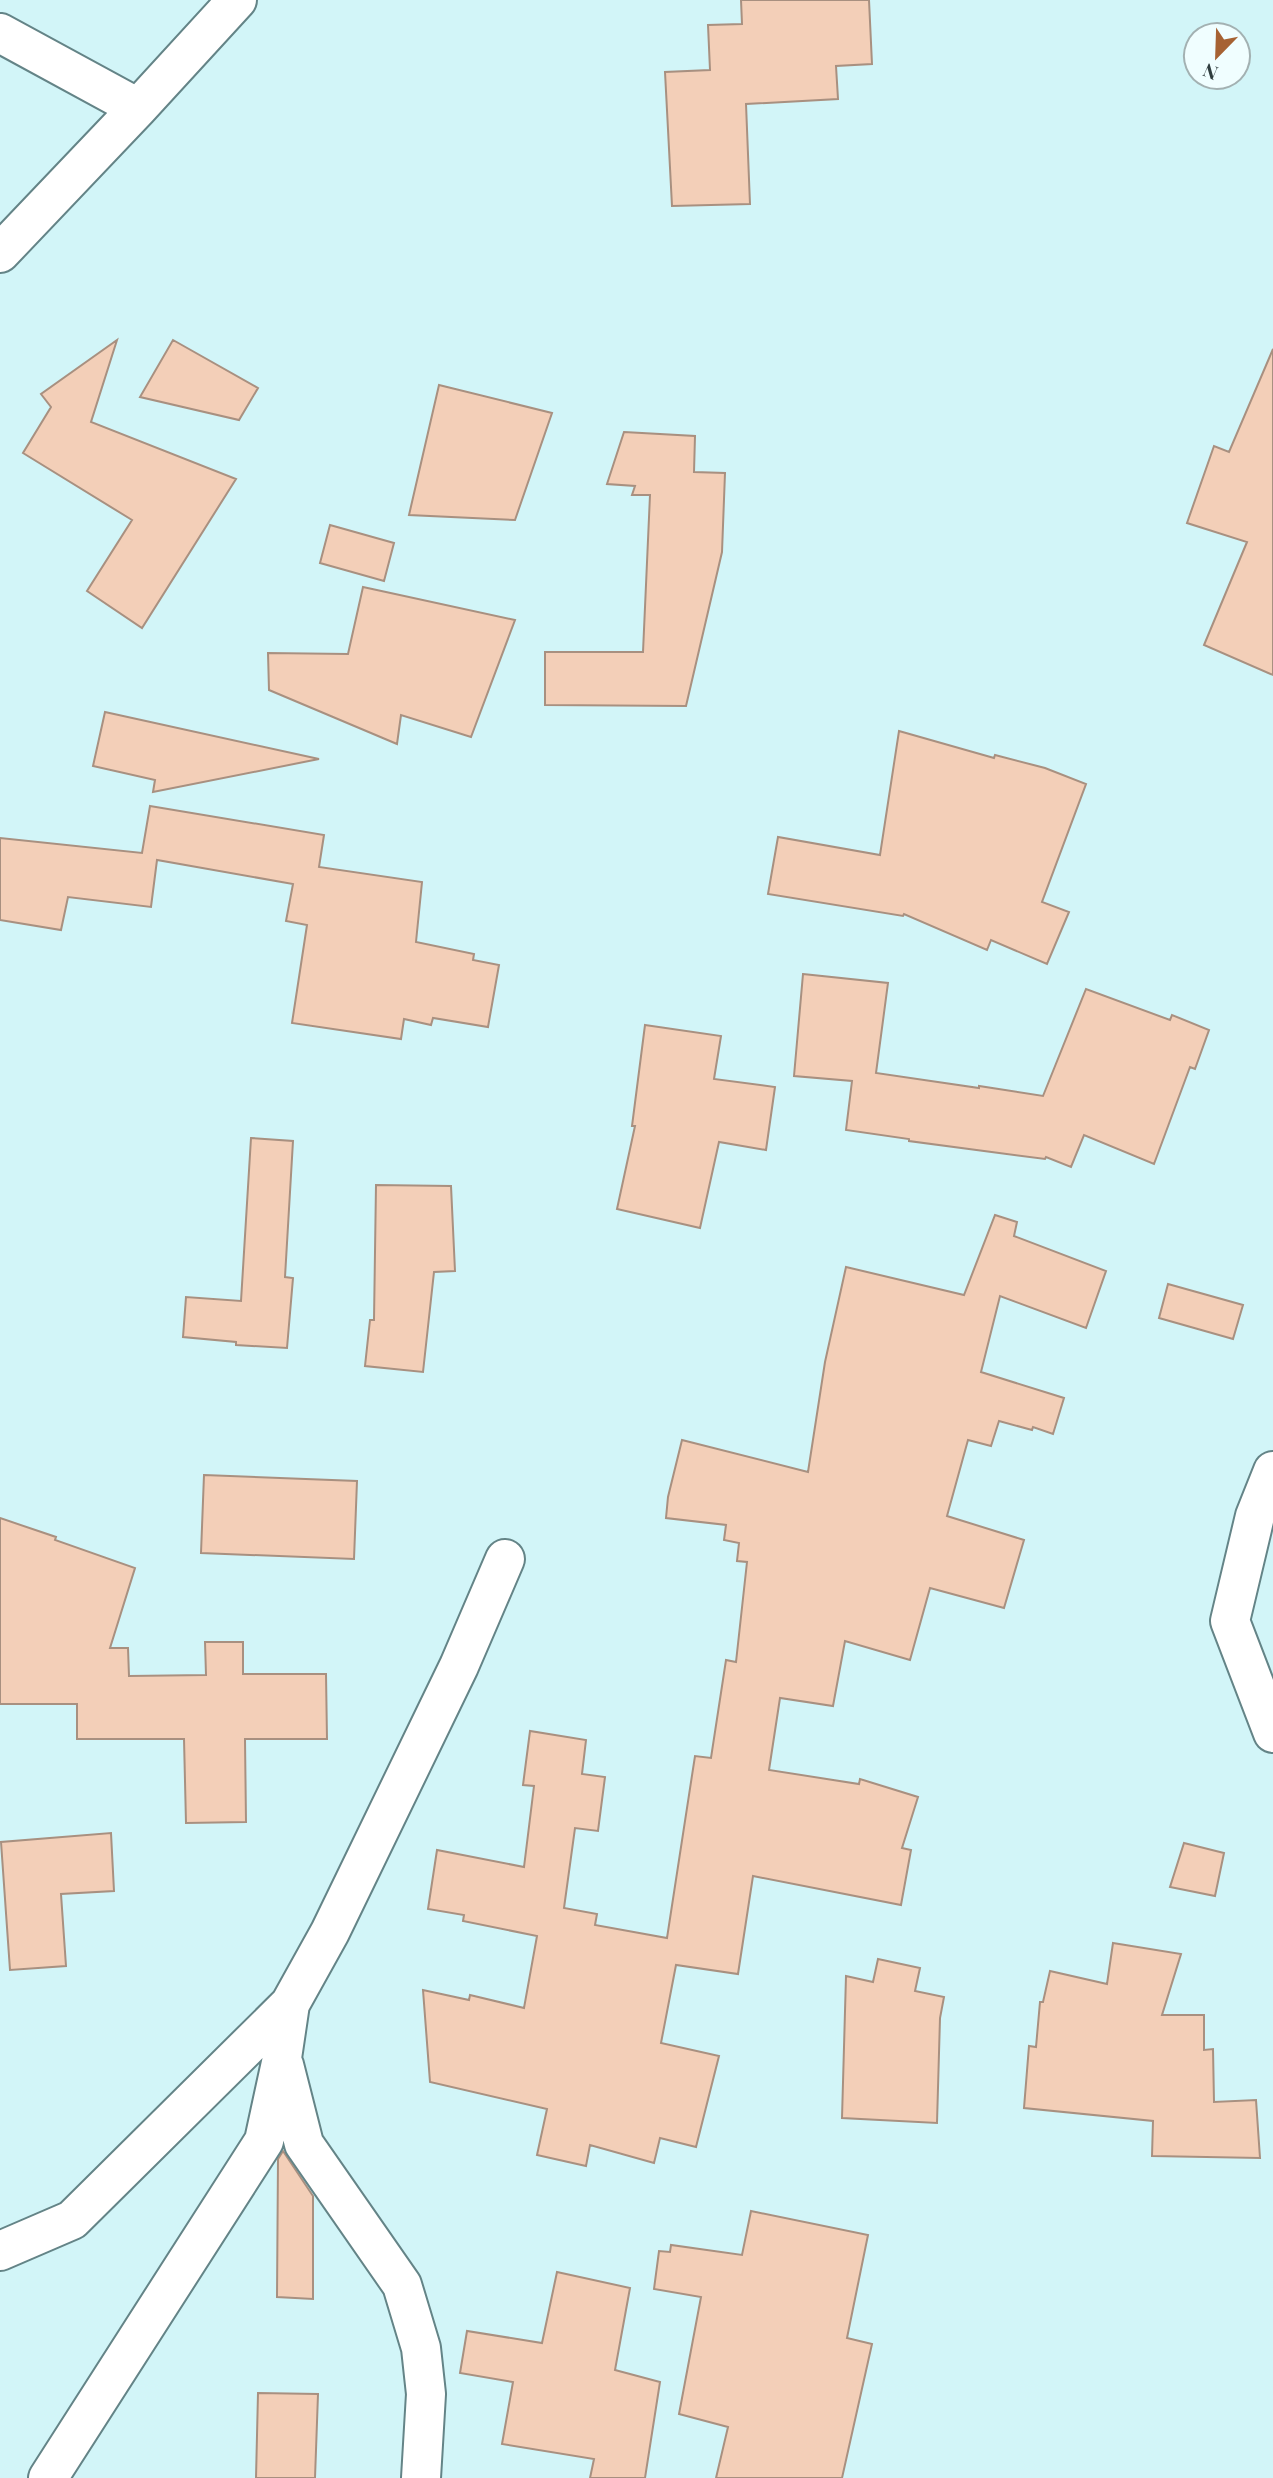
<svg xmlns="http://www.w3.org/2000/svg" width="1273" height="2478" font-family="'Playfair Display',serif">
<style>
.building{fill:#f3cfb8;stroke:#a89080;stroke-width:2}
.lines{fill:none;stroke-linecap:round;stroke-linejoin:round}
.minor-casing{stroke:#648487;stroke-width:42}
.minor{stroke:#fff;stroke-width:38}
</style>
<rect width="100%" height="100%" fill="#d2f5f8"/>
<path class="building" d="M 741,0 L 869,0 L 872,64 L 836,66 L 838,99 L 746,104 L 750,204 L 672,206 L 665,72 L 710,70 L 708,25 L 742,24 Z
M 117,340 L 91,422 L 236,479 L 142,628 L 87,591 L 132,520 L 23,453 L 51,407 L 41,394 Z
M 173,340 L 258,388 L 239,420 L 140,397 Z
M 1273,349 L 1273,675 L 1204,645 L 1247,542 L 1187,523 L 1214,446 L 1229,452 Z
M 439,385 L 552,413 L 515,520 L 409,515 Z
M 624,432 L 695,436 L 694,472 L 725,473 L 722,552 L 686,706 L 545,705 L 545,652 L 643,652 L 650,495 L 632,495 L 635,486 L 607,484 Z
M 330,525 L 394,543 L 384,581 L 320,563 Z
M 363,587 L 515,620 L 471,737 L 401,715 L 397,744 L 269,690 L 268,653 L 348,654 Z
M 105,712 L 319,759 L 153,792 L 155,780 L 93,766 Z
M 899,731 L 994,758 L 995,755 L 1045,768 L 1086,784 L 1042,902 L 1069,912 L 1047,964 L 991,940 L 987,950 L 904,914 L 903,916 L 768,894 L 778,837 L 880,855 Z
M 150,806 L 324,835 L 319,867 L 422,882 L 416,942 L 474,954 L 473,960 L 499,965 L 488,1027 L 433,1018 L 431,1025 L 404,1019 L 401,1039 L 292,1023 L 307,925 L 286,921 L 293,884 L 157,860 L 151,907 L 68,897 L 61,930 L 0,920 L 0,838 L 142,853 Z
M 803,974 L 888,983 L 876,1073 L 979,1088 L 979,1086 L 1043,1096 L 1086,989 L 1170,1020 L 1172,1015 L 1209,1030 L 1195,1069 L 1190,1067 L 1154,1164 L 1084,1135 L 1071,1167 L 1046,1157 L 1045,1159 L 909,1141 L 909,1139 L 846,1130 L 852,1081 L 794,1076 Z
M 645,1025 L 721,1036 L 714,1079 L 775,1087 L 766,1150 L 719,1142 L 700,1228 L 617,1209 L 635,1126 L 632,1126 Z
M 251,1138 L 293,1141 L 285,1277 L 293,1278 L 287,1348 L 236,1345 L 236,1342 L 183,1337 L 186,1297 L 241,1301 Z
M 376,1185 L 451,1186 L 455,1271 L 434,1272 L 423,1372 L 365,1366 L 370,1320 L 374,1320 Z
M 995,1215 L 1017,1222 L 1014,1236 L 1106,1271 L 1086,1328 L 1000,1296 L 981,1372 L 1064,1398 L 1053,1434 L 1033,1427 L 1032,1430 L 999,1421 L 991,1446 L 968,1440 L 947,1516 L 1024,1540 L 1004,1608 L 930,1588 L 910,1660 L 845,1641 L 833,1706 L 780,1698 L 769,1770 L 859,1784 L 860,1779 L 918,1797 L 902,1848 L 911,1850 L 901,1905 L 753,1876 L 738,1974 L 676,1965 L 661,2043 L 719,2056 L 696,2147 L 660,2138 L 654,2163 L 590,2145 L 586,2166 L 537,2155 L 547,2109 L 430,2082 L 423,1990 L 469,2000 L 470,1995 L 524,2008 L 537,1936 L 463,1921 L 464,1915 L 428,1909 L 437,1850 L 524,1867 L 534,1786 L 523,1785 L 530,1731 L 586,1740 L 582,1774 L 605,1777 L 598,1831 L 575,1828 L 564,1908 L 597,1914 L 595,1925 L 667,1938 L 695,1756 L 711,1758 L 726,1660 L 736,1662 L 747,1562 L 737,1561 L 739,1543 L 724,1540 L 726,1525 L 666,1518 L 668,1497 L 682,1440 L 808,1472 L 825,1362 L 846,1267 L 964,1295 Z
M 1168,1284 L 1243,1305 L 1233,1339 L 1159,1318 Z
M 204,1475 L 357,1481 L 354,1559 L 201,1553 Z
M 0,1518 L 56,1537 L 55,1540 L 135,1568 L 110,1648 L 128,1648 L 129,1676 L 206,1675 L 205,1642 L 243,1642 L 243,1674 L 326,1674 L 327,1739 L 245,1739 L 246,1822 L 186,1823 L 184,1739 L 77,1739 L 77,1704 L 0,1704 Z
M 111,1833 L 114,1891 L 61,1894 L 66,1966 L 10,1970 L 1,1842 Z
M 1184,1843 L 1224,1853 L 1215,1896 L 1170,1887 Z
M 1113,1943 L 1181,1954 L 1162,2015 L 1204,2015 L 1204,2050 L 1213,2049 L 1214,2102 L 1256,2100 L 1260,2158 L 1152,2156 L 1153,2121 L 1024,2108 L 1029,2046 L 1036,2047 L 1040,2002 L 1043,2002 L 1050,1971 L 1107,1984 Z
M 878,1959 L 920,1968 L 915,1991 L 944,1997 L 940,2018 L 937,2123 L 842,2118 L 846,1976 L 873,1982 Z
M 283,2151 L 313,2196 L 313,2299 L 277,2297 L 278,2159 Z
M 751,2211 L 868,2235 L 847,2338 L 872,2344 L 842,2478 L 716,2478 L 728,2427 L 679,2414 L 701,2297 L 654,2289 L 659,2251 L 670,2252 L 671,2245 L 742,2255 Z
M 557,2272 L 630,2288 L 615,2370 L 660,2382 L 645,2478 L 590,2478 L 594,2459 L 502,2444 L 513,2382 L 460,2373 L 467,2331 L 542,2343 Z
M 258,2393 L 318,2394 L 315,2478 L 256,2478 Z"/>
<g class="lines">
<g class="minor-casing">
<path id="minor" d="M 0,33 L 138,108
M 0,253 L 138,108 L 237,0
M 1273,1471 L 1255,1516 L 1230,1621 L 1273,1733
M 284,2065 L 304,2144 L 402,2285 L 421,2348 L 426,2394 L 421,2478
M 0,2251 L 72,2220 L 290,2004 L 330,1932 L 459,1666 L 505,1559
M 48,2478 L 264,2141 L 282,2058 L 290,2004"/>
</g>
<use href="#minor" class="minor"/>
</g>
<g transform="translate(1217 56) rotate(203)"><circle r="33" fill="#f0feff" stroke="#a3b1b2" stroke-width="2"/>
<path d="M0-5L12 26L0 18L-12 26Z" fill="#a66233"/>
<text y="-10" font-size="19" font-weight="bold" text-anchor="middle" fill="#2f3d3e">N</text>
</g>
</svg>
